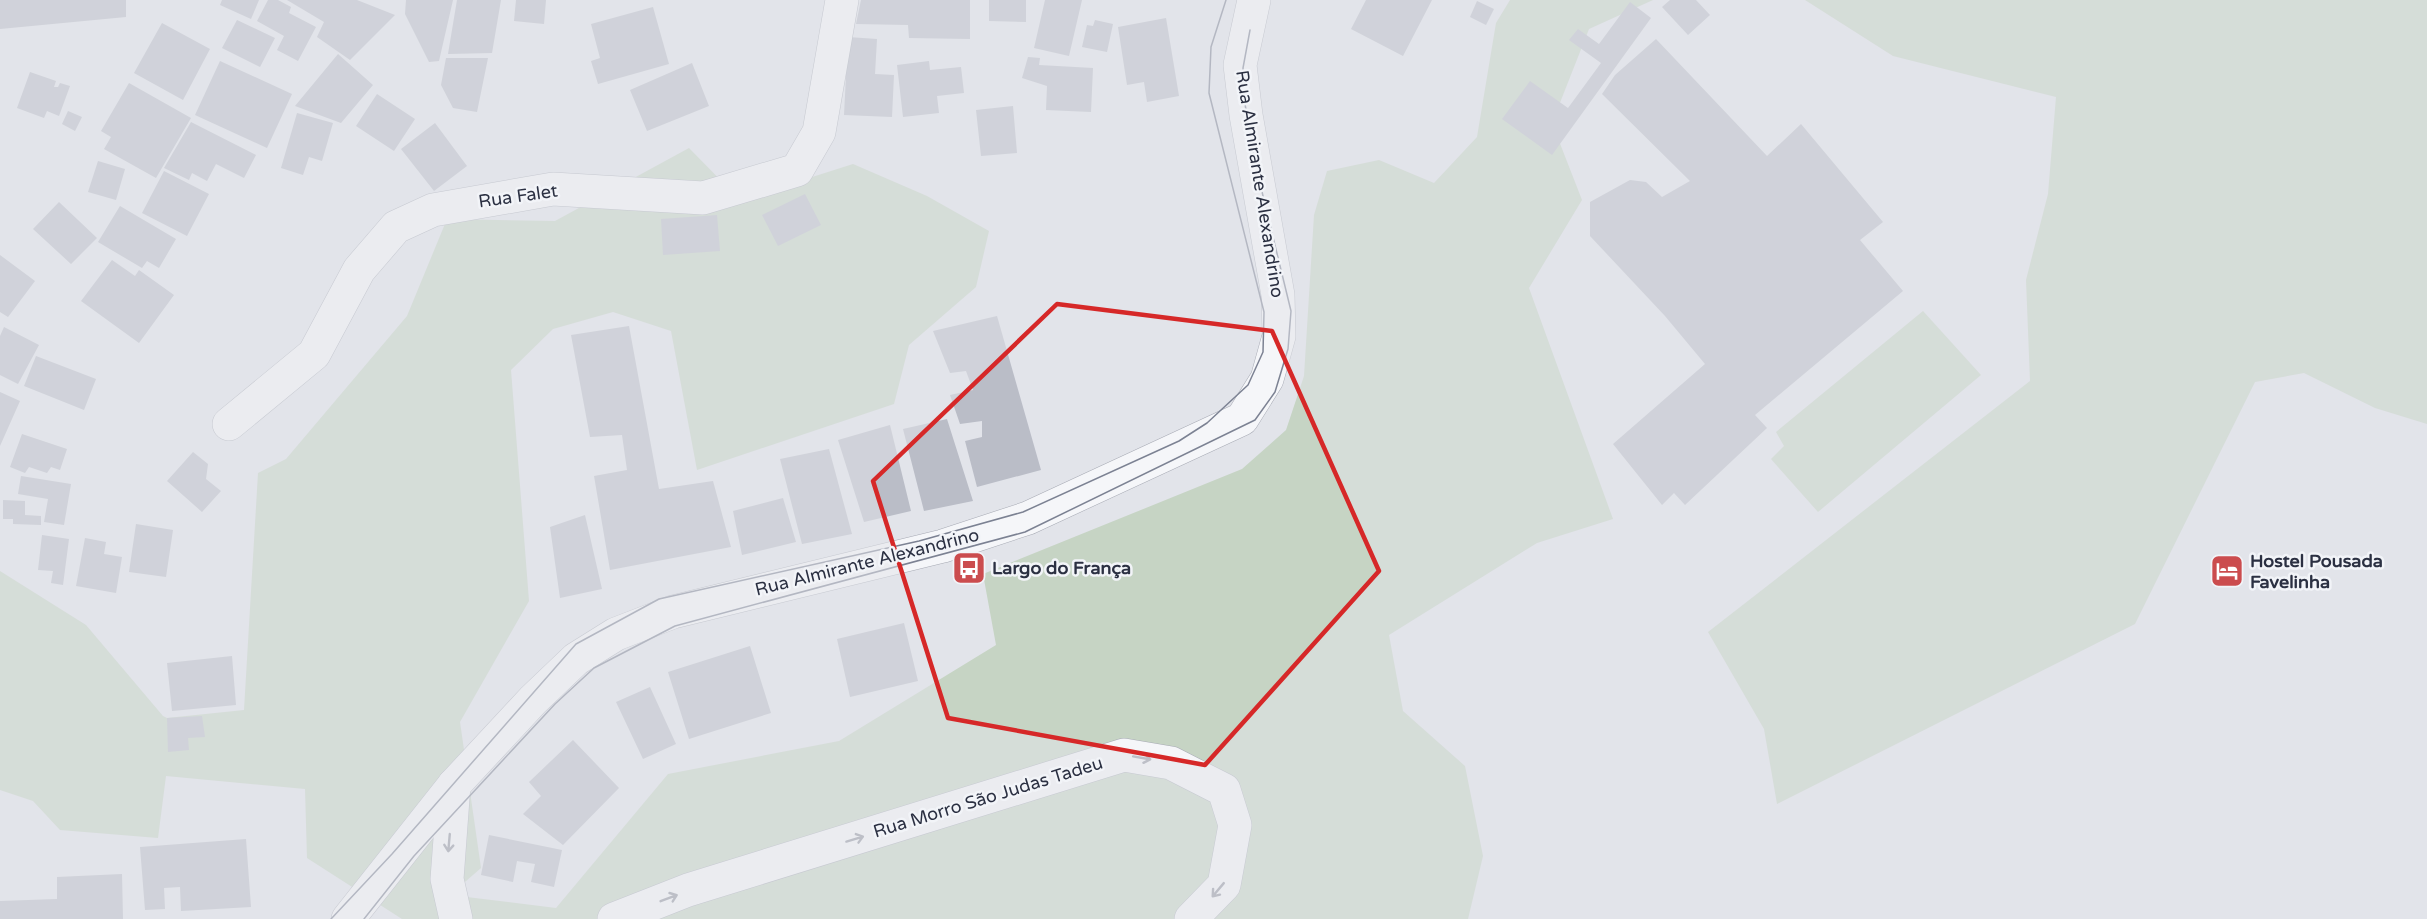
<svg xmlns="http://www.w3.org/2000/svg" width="2427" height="919" font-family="'Varela Round',sans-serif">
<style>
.green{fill:#c6d4c4}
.building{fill:#babdc7}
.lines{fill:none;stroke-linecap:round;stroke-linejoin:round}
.minor-casing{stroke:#a7aab4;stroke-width:34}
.tertiary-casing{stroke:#a7aab4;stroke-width:34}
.minor{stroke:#f5f6f9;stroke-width:33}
.tertiary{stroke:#f5f6f9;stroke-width:33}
.tram{stroke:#7c8293;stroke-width:1.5}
.oneway{stroke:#90939e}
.marked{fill:none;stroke:#d62828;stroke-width:4.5;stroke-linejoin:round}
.labels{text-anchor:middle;stroke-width:5;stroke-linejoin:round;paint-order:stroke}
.street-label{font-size:18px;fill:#2b3042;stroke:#f2f4f8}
.poi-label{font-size:18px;font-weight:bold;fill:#2b3042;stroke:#f2f4f8;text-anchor:start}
</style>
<rect width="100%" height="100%" fill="#e2e4ea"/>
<path class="green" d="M 1510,0 L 1653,0 L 1589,29 L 1552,123 L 1582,200 L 1529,288 L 1613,519 L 1537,543 L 1389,635 L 1403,711 L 1465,766 L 1483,856 L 1468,919 L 402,919 L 307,858 L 305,789 L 166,776 L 158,838 L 60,830 L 33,801 L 0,790 L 0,571 L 86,625 L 163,716 L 167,718 L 244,710 L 258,473 L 286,459 L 407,316 L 447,219 L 555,221 L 689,148 L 740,200 L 853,164 L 927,196 L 989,231 L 976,287 L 909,345 L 894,404 L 697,470 L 671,331 L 613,312 L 553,329 L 511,370 L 529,601 L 460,722 L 481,868 L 450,895 L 556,908 L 668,774 L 839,741 L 996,645 L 983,574 L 1242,469 L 1286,430 L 1304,376 L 1314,215 L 1327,171 L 1379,160 L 1434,183 L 1477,137 L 1496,23 Z
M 1805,0 L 2427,0 L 2427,424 L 2375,408 L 2304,373 L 2255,382 L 2135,624 L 1777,804 L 1764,729 L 1708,632 L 2030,381 L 2026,280 L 2048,194 L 2056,97 L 1893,56 Z
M 1923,311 L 1981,375 L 1818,512 L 1771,459 L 1784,446 L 1776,432 Z"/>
<path class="building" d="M 0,0 L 126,0 L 126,17 L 0,29 Z
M 222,0 L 259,0 L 251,19 L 220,5 Z
M 268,0 L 278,0 L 291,7 L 289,13 L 316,27 L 298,61 L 277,50 L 284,36 L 257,21 Z
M 287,0 L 357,0 L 395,15 L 350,60 L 317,37 L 324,22 Z
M 406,0 L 453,0 L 439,61 L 429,62 L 405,14 Z
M 457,0 L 501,0 L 492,53 L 448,54 Z
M 516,0 L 546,0 L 544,24 L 514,21 Z
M 861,0 L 970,0 L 970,39 L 909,38 L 908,25 L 856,24 Z
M 989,0 L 1026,0 L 1026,22 L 989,21 Z
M 1045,0 L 1082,0 L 1069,56 L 1034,48 Z
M 1366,0 L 1432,0 L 1403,56 L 1351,29 Z
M 1670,0 L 1696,0 L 1710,15 L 1688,35 L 1662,7 Z
M 1477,1 L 1494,9 L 1486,25 L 1470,17 Z
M 1630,2 L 1651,18 L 1552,155 L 1502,119 L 1530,81 L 1568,108 L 1601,63 L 1569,40 L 1578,29 L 1599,44 Z
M 653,7 L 669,64 L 598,84 L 591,61 L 600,58 L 591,24 Z
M 1166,18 L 1179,96 L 1147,102 L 1144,82 L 1127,85 L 1118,27 Z
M 237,20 L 275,38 L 260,67 L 222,48 Z
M 1095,20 L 1113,24 L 1107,52 L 1082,47 L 1087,25 L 1093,26 Z
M 162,23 L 210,49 L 183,100 L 134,73 Z
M 848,37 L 877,39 L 875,74 L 894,75 L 892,117 L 844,115 Z
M 1656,39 L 1767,156 L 1801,124 L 1883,222 L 1860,240 L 1903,291 L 1755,415 L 1767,428 L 1685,505 L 1674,493 L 1662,505 L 1613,444 L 1705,364 L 1665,316 L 1590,236 L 1590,202 L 1630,180 L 1646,182 L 1662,197 L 1690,181 L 1602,94 L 1615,75 Z
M 338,54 L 373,85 L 341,123 L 295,106 Z
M 1028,57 L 1040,58 L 1039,65 L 1093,68 L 1091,112 L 1046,110 L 1047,86 L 1022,78 Z
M 446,58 L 488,58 L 477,112 L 453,108 L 441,85 Z
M 220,61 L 292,94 L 267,148 L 195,115 Z
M 929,61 L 930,70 L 961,67 L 964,93 L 937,96 L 939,113 L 903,117 L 897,65 Z
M 692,63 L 709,106 L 647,131 L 630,90 Z
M 30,72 L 56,81 L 54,87 L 58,87 L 60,83 L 70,86 L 59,116 L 47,111 L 44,118 L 17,108 Z
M 129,83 L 191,118 L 156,178 L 104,149 L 111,137 L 101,131 Z
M 377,94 L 415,119 L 394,151 L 356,126 Z
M 1013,106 L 1017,153 L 981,156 L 976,110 Z
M 68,111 L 82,117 L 75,131 L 62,124 Z
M 297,113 L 333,123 L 322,161 L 309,157 L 303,175 L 281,168 Z
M 191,122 L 256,155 L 244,178 L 216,164 L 207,181 L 192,173 L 189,180 L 164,168 Z
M 435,123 L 467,166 L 434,191 L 401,149 Z
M 98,161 L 125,169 L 116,200 L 88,192 Z
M 164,171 L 209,194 L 187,236 L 142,213 Z
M 805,194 L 821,225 L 778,246 L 762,215 Z
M 59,202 L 97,238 L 71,264 L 33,229 Z
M 120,206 L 176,239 L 159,268 L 147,261 L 142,268 L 98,242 Z
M 717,215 L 720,251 L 663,255 L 661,219 Z
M 0,255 L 35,281 L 8,317 L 0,312 Z
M 112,260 L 135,276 L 139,270 L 174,295 L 139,343 L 81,301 Z
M 997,316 L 1041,470 L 977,487 L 965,441 L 982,437 L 982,421 L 960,424 L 950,395 L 973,390 L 966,371 L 950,373 L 933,331 Z
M 629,326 L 659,489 L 713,481 L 731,547 L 610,570 L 594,476 L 627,470 L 622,435 L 590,437 L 571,335 Z
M 4,327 L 39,345 L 18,384 L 0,375 L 0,336 Z
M 36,356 L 96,379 L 84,410 L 24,386 Z
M 0,392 L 20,401 L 0,446 Z
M 947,419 L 973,501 L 924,511 L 903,429 Z
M 890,425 L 911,511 L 864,522 L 838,440 Z
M 22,434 L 67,449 L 60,470 L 51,467 L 47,473 L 29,467 L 25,473 L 10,467 Z
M 829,449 L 852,534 L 802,544 L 780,459 Z
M 193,452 L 208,464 L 206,479 L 221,491 L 202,512 L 167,481 Z
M 21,476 L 71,484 L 64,525 L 44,522 L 48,499 L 18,494 Z
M 783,498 L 796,542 L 742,555 L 733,511 Z
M 3,500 L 25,501 L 25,515 L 41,516 L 41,525 L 13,524 L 13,519 L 3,519 Z
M 585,515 L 602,589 L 560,598 L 550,527 Z
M 136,524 L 173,530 L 166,577 L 129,572 Z
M 42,535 L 69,539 L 63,585 L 51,583 L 53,571 L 38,570 Z
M 85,538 L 106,542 L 104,554 L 122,557 L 116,593 L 76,586 Z
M 904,623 L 918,681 L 850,697 L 837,639 Z
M 750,646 L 771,713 L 689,739 L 668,672 Z
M 232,656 L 236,705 L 172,711 L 167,663 Z
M 650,687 L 676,744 L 643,759 L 616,702 Z
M 202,716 L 205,737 L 188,738 L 189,750 L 168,752 L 167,718 Z
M 573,740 L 619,788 L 563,845 L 523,814 L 541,796 L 529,782 Z
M 489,835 L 562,850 L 554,887 L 531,882 L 535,864 L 517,861 L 513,882 L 481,875 Z
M 246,839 L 251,907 L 181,911 L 180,887 L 164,888 L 165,909 L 145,910 L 140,847 Z
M 122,874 L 123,919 L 0,919 L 0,901 L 57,899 L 57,877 Z"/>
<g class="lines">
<g class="minor-casing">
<path id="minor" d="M 229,424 L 314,354 L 359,270 L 396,227 L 433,210 L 553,189 L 703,198 L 797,170 L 819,132 L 842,0
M 454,785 L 447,879 L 456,919
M 614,919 L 688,890 L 1124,755 L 1171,763 L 1224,790 L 1235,825 L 1224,885 L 1191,919"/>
</g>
<g class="tertiary-casing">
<path id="tertiary" d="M 348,919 L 454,785 L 533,700 L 576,659 L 616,634 L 673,612 L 943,546 L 1028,518 L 1242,419 L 1267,379 L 1279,336 L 1278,295 L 1246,115 L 1240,65 L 1254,0"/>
</g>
<use href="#minor" class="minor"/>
<use href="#tertiary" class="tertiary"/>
<path class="tram" d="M 331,919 L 392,854 L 576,644 L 659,599 L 919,541 L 1023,512 L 1179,441 L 1207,423 L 1248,385 L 1263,352 L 1264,312 L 1209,93 L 1211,47 L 1226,0
M 364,919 L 414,856 L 555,704 L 594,668 L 675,626 L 1025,532 L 1255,420 L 1275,392 L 1288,349 L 1291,311 L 1255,163 L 1245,104 L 1243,68 L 1250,30"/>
</g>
<defs><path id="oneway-shaft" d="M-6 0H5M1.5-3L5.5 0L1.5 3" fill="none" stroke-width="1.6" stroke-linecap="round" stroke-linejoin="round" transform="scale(1.5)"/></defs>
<g class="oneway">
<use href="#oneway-shaft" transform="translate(1142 758) rotate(10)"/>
<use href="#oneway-shaft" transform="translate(855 839) rotate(-17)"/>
<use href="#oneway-shaft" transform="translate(449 843) rotate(95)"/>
<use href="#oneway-shaft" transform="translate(1218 890) rotate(130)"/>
<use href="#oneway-shaft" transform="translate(669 898) rotate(-21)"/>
</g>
<path d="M0 0H2427V919H0ZM 1057,304 L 1272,331 L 1379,571 L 1205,765 L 948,718 L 873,481 Z" fill="#e2e4ea" fill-opacity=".55" fill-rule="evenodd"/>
<path class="marked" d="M 1057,304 L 1272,331 L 1379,571 L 1205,765 L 948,718 L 873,481 Z"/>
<defs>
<g id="bus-square" transform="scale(1.725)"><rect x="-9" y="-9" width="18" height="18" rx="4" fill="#cb4c4e" stroke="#f2f4f8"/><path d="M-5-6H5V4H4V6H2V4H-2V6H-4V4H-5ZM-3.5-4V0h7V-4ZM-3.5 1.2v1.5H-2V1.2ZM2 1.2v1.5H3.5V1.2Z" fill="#fff"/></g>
<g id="hotel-square" transform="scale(1.725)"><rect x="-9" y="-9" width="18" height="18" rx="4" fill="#cb4c4e" stroke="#f2f4f8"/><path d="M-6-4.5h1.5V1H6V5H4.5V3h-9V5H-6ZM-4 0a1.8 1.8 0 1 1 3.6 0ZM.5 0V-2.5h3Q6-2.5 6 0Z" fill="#fff"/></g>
</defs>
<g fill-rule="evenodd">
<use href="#bus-square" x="969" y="568"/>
<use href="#hotel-square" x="2227" y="571"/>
</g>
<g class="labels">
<g class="street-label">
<text transform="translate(1260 184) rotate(81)" y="6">Rua Almirante Alexandrino</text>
<text transform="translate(518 196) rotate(-8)" y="6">Rua Falet</text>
<text transform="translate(867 562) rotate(-14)" y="6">Rua Almirante Alexandrino</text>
<text transform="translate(988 797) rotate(-17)" y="6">Rua Morro São Judas Tadeu</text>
</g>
<g class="poi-label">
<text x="2250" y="567">Hostel Pousada<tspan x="2250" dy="21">Favelinha</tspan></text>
<text x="992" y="574">Largo do França</text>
</g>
</g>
</svg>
